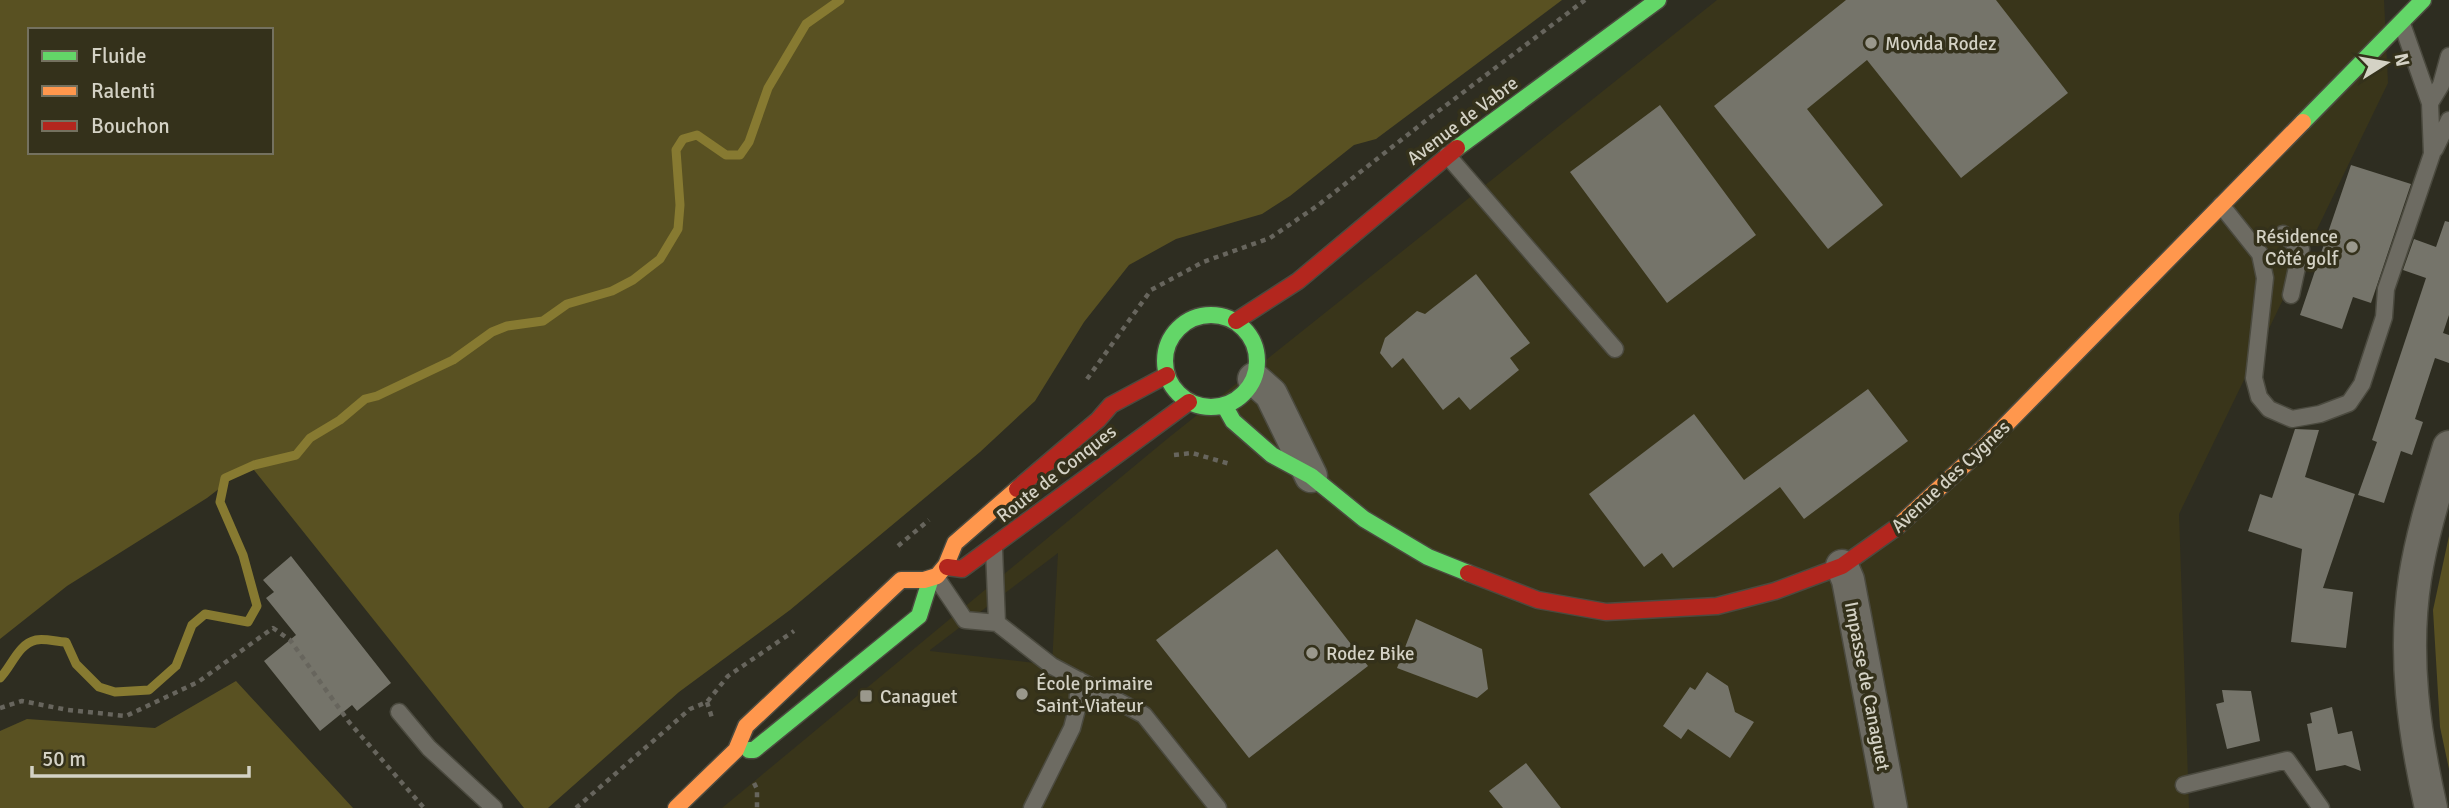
<svg xmlns="http://www.w3.org/2000/svg" width="2449" height="808" font-family="Signika,sans-serif">
<style>
.built{fill:#39351a;fill-rule:evenodd}
.green{fill:#595122;fill-rule:evenodd}
.lines{fill:none;stroke-linecap:round;stroke-linejoin:round}
.stream{stroke:#877a31;stroke-width:9}
.building{fill:#75746a}
.lane-casing{stroke:#4b4a3f;stroke-width:19}
.street-casing{stroke:#4b4a3f;stroke-width:35}
.fast-casing{stroke:#4b4a3f;stroke-width:19}
.slow-casing{stroke:#4b4a3f;stroke-width:19}
.jam-casing{stroke:#4b4a3f;stroke-width:19}
.path{stroke:#67655d;stroke-width:4.5;stroke-dasharray:5 5;stroke-linecap:butt}
.lane{stroke:#6d6b62;stroke-width:16}
.street{stroke:#6d6b62;stroke-width:32}
.fast{stroke:#63d668;stroke-width:16}
.slow{stroke:#ff974d;stroke-width:16}
.jam{stroke:#b3261e;stroke-width:16}
.poi-dot{fill:#9a988c;stroke:#34311b;stroke-width:2.5}
.labels{text-anchor:middle;stroke-width:7;stroke-linejoin:round;paint-order:stroke}
.poi-label{font-size:19px;fill:#d4d2c5;stroke:#34311b;text-anchor:start}
.street-label{font-size:19px;fill:#d4d2c5;stroke:#34311b}
</style>
<rect width="100%" height="100%" fill="#2e2d21"/>
<path class="built" d="M 1717,0 L 2384,0 L 2388,83 L 2179,514 L 2189,808 L 722,808 L 1167,439 ZM 1058,553 L 1052,665 L 930,651 L 930,650 Z"/>
<path class="green" d="M 0,0 L 1562,0 L 1376,139 L 1354,145 L 1290,196 L 1262,214 L 1176,239 L 1129,265 L 1084,322 L 1035,401 L 980,452 L 790,610 L 679,692 L 548,808 L 524,808 L 250,465 L 207,498 L 67,586 L 0,639 ZM 30,30 L 271,30 L 271,152 L 30,152 Z
M 2449,536 L 2449,769 L 2440,727 L 2433,610 Z
M 236,681 L 353,808 L 0,808 L 0,731 L 27,719 L 155,728 Z"/>
<g class="lines">
<path class="stream" d="M 0,678 C 12,666 18,644 36,640 C 45,638 57,642 66,642 L 76,664 L 99,687 L 115,692 L 149,690 L 176,666 L 192,625 L 205,614 L 248,622 L 257,606 L 243,555 L 220,502 L 225,478 L 254,465 L 296,455 L 310,438 L 340,420 L 365,399 L 377,396 L 453,360 L 492,332 L 507,326 L 543,321 L 567,304 L 612,291 L 633,280 L 660,259 L 678,229 L 680,205 L 676,150 L 683,139 L 697,135 L 726,155 L 740,155 L 749,142 L 768,88 L 806,24 L 840,0"/>
</g>
<path class="building" d="M 1846,0 L 1996,0 L 2068,93 L 1961,178 L 1867,60 L 1807,109 L 1883,205 L 1828,249 L 1714,106 Z
M 1660,105 L 1756,235 L 1667,303 L 1570,172 Z
M 2351,165 L 2411,184 L 2371,303 L 2353,297 L 2342,329 L 2300,315 Z
M 2445,221 L 2449,222 L 2449,315 L 2443,333 L 2449,335 L 2449,363 L 2435,358 L 2415,419 L 2423,422 L 2412,455 L 2401,451 L 2384,503 L 2358,495 L 2377,442 L 2372,440 L 2426,278 L 2403,270 L 2414,239 L 2436,247 Z
M 1476,274 L 1530,343 L 1510,358 L 1519,370 L 1470,410 L 1459,397 L 1443,410 L 1403,358 L 1392,368 L 1380,353 L 1385,338 L 1417,311 L 1425,314 Z
M 1868,389 L 1908,441 L 1804,519 L 1780,487 L 1673,568 L 1662,553 L 1644,567 L 1589,494 L 1694,414 L 1744,480 Z
M 2295,429 L 2319,430 L 2305,477 L 2355,494 L 2323,588 L 2353,592 L 2346,648 L 2291,642 L 2302,549 L 2248,531 L 2260,494 L 2272,498 Z
M 1277,549 L 1368,666 L 1249,758 L 1156,640 Z
M 291,556 L 391,683 L 357,711 L 352,705 L 320,731 L 264,661 L 296,635 L 266,598 L 274,592 L 263,580 Z
M 1416,619 L 1482,649 L 1488,689 L 1477,698 L 1397,668 Z
M 1707,672 L 1728,686 L 1735,712 L 1754,722 L 1730,758 L 1688,729 L 1681,739 L 1663,726 L 1690,687 L 1695,690 Z
M 2222,690 L 2251,691 L 2260,741 L 2227,749 L 2216,704 L 2224,702 Z
M 2332,707 L 2338,734 L 2352,731 L 2361,771 L 2345,765 L 2316,771 L 2307,724 L 2312,723 L 2310,713 Z
M 1526,763 L 1561,808 L 1503,808 L 1489,791 Z"/>
<g class="lines">
<g class="lane-casing">
<path id="lane" d="M 2430,103 L 2441,85 L 2449,56
M 2435,149 L 2449,120
M 1447,155 L 1615,349
M 2221,205 L 2260,254 L 2265,278 L 2254,378 L 2259,397 L 2269,409 L 2292,419 L 2320,414 L 2349,403 L 2362,384 L 2384,317 L 2386,289 L 2432,154 L 2430,103 L 2402,24
M 2283,234 L 2301,249 L 2291,295
M 936,577 L 965,620 L 997,623 L 994,549
M 997,623 L 1052,666 L 1144,715 L 1218,808
M 399,712 L 429,748 L 494,808
M 2184,785 L 2287,760 L 2321,808
M 1032,808 L 1072,728 L 1077,709 L 1079,680"/>
</g>
<g class="street-casing">
<path id="street" d="M 1254,379 L 1271,394 L 1311,476
M 1842,566 L 1848,580 L 1891,808
M 2431,808 C 2414,733 2403,655 2415,578 C 2422,533 2436,490 2449,447"/>
</g>
<g class="fast-casing">
<path id="fast" d="M 2303,122 L 2423,0
M 1457,148 L 1658,0
M1165 361a46 46 0 1 1 92 0a46 46 0 1 1-92 0Z
M 1224,405 L 1233,421 L 1272,455 L 1311,476 L 1364,519 L 1428,557 L 1468,573
M 749,750 L 754,750 L 919,616 L 930,581"/>
</g>
<g class="slow-casing">
<path id="slow" d="M 1897,527 L 1984,447 L 2303,122
M 676,808 L 736,750 L 746,726 L 901,580 L 924,580 L 937,576 L 946,565 L 955,543 L 1017,489"/>
</g>
<g class="jam-casing">
<path id="jam" d="M 1236,321 L 1298,281 L 1457,148
M 1017,489 L 1098,420 L 1111,405 L 1167,375
M 947,567 L 962,569 L 1189,402
M 1468,573 L 1538,600 L 1606,612 L 1717,606 L 1775,591 L 1842,566 L 1897,527"/>
</g>
<path class="path" d="M 1087,379 L 1151,290 L 1203,262 L 1270,238 L 1317,206 L 1424,122 L 1585,0
M 1174,455 L 1192,453 L 1230,464
M 898,546 L 929,520
M 707,702 L 712,718
M 0,708 L 22,701 L 68,710 L 126,716 L 198,682 L 273,628 L 290,640 L 349,722 L 424,808
M 754,783 L 757,789 L 757,808
M 576,808 L 690,709 L 707,702 L 728,676 L 794,631"/>
<use href="#lane" class="lane"/>
<use href="#street" class="street"/>
<use href="#fast" class="fast"/>
<use href="#slow" class="slow"/>
<use href="#jam" class="jam"/>
</g>
<g class="poi-dot">
<circle cx="1871" cy="43" r="7"/>
<circle cx="2352" cy="247" r="7"/>
<circle cx="1312" cy="653" r="7"/>
<circle cx="1022" cy="694" r="7"/>
<rect x="859" y="689" width="14" height="14" rx="3.5"/>
</g>
<g class="labels">
<g class="poi-label">
<text x="1885" y="50">Movida Rodez</text>
<text x="2338" y="243" text-anchor="end">Résidence<tspan x="2338" dy="22">Côté golf</tspan></text>
<text x="1326" y="660">Rodez Bike</text>
<text x="1036" y="690">École primaire<tspan x="1036" dy="22">Saint-Viateur</tspan></text>
<text x="880" y="703">Canaguet</text>
</g>
<g class="street-label">
<text transform="translate(1462 120) rotate(-37)" y="7">Avenue de Vabre</text>
<text transform="translate(1056 473) rotate(-38)" y="7">Route de Conques</text>
<text transform="translate(1950 476) rotate(-43)" y="7">Avenue des Cygnes</text>
<text transform="translate(1868 686) rotate(79)" y="7">Impasse de Canaguet</text>
</g>
</g>
<rect x="28" y="28" width="245" height="126" fill="#34311b" stroke="#74715f" stroke-width="2"/>
<rect x="42" y="51" width="35" height="10" fill="#63d668" stroke="#74715f" stroke-width="2"/>
<text x="91" y="63" font-size="21" fill="#d4d2c5">Fluide</text>
<rect x="42" y="86" width="35" height="10" fill="#ff974d" stroke="#74715f" stroke-width="2"/>
<text x="91" y="98" font-size="21" fill="#d4d2c5">Ralenti</text>
<rect x="42" y="121" width="35" height="10" fill="#b3261e" stroke="#74715f" stroke-width="2"/>
<text x="91" y="133" font-size="21" fill="#d4d2c5">Bouchon</text>
<g transform="translate(2386 63) rotate(79)" stroke="#34311b" stroke-width="5" paint-order="stroke">
<path d="M0-5L12 26L0 18L-12 26Z" fill="#d4d2c5"/>
<text y="-10" font-size="19" font-weight="bold" text-anchor="middle" fill="#d4d2c5">N</text>
</g>
<path d="M32 766v10h217v-10" fill="none" stroke="#d4d2c5" stroke-width="3.5"/>
<text x="42" y="766" font-size="21" fill="#d4d2c5" stroke="#34311b" stroke-width="5" paint-order="stroke">50 m</text>
</svg>
